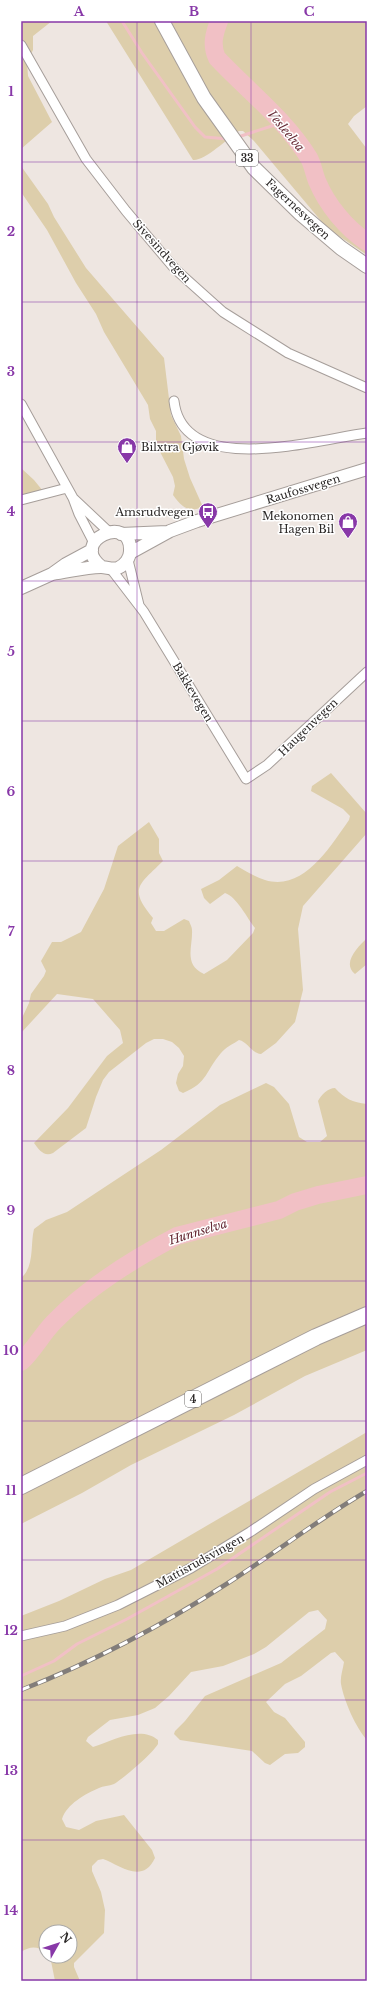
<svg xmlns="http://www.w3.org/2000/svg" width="388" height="2002" font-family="'Libre Baskerville',serif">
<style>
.green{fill:#ddceab}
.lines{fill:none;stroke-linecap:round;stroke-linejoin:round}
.stream{stroke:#f1c0c5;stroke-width:3}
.river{stroke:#f1c0c5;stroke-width:18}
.street-casing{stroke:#a69e9a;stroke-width:11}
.secondary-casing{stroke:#a69e9a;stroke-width:14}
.primary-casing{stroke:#a69e9a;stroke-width:16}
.highway-casing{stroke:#a69e9a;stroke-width:18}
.street{stroke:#fff;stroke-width:9}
.secondary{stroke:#fff;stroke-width:12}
.primary{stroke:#fff;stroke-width:14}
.highway{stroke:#fff;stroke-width:16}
.rail-casing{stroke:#827d7a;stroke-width:4.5}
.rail{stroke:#fff;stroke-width:3;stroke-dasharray:9;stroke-linecap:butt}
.grid{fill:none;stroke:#8838a8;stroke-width:1;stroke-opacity:0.55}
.labels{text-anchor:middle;stroke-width:3;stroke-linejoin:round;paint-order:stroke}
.shield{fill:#fff;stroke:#6a6867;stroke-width:1}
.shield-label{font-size:10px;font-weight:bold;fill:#2a2726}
.street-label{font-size:11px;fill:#2a2726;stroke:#fff}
.poi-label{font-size:11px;fill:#2a2726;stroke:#fff;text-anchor:end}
.water-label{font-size:12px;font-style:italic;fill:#662a35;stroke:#fff}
.neatline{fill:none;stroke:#8838a8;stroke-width:1.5}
.grid-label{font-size:13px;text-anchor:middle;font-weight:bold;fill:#8838a8}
</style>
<rect width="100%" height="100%" fill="#eee6e1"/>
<path class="green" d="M 21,21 L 52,21 L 33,36 L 33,50 L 27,62 L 28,76 L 52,122 L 21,149 Z
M 106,21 L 367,21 L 367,106 L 354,116 L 348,124 L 367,149 L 367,255 L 327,228 L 254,141 L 243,131 L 239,131 C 228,138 205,161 193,160 Z
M 21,166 L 48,204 L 54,217 L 86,268 L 164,358 L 171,415 L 181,436 L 184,459 L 190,478 L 203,507 C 188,513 182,507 173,495 L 175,486 L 173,477 L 156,444 L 156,431 L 150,419 L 148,405 L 104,332 L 96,314 L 76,283 L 47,230 L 21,192 Z
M 21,468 L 34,480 L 47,496 L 21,505 Z
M 331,773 L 367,814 L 367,833 L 303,906 L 298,929 L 303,990 L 295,1022 L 276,1043 L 261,1054 C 251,1053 248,1042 239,1040 C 233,1044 226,1047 221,1053 C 206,1070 208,1083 183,1093 L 179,1091 L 176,1083 L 178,1074 L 183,1066 L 184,1056 L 179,1048 L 172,1042 L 163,1039 L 154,1039 L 146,1043 L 109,1072 L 103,1080 L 96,1097 L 86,1128 L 53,1153 C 44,1157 39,1150 34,1143 L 68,1108 L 107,1056 L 123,1043 L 120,1030 L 93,999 L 57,994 L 21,1033 L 21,1020 L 29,1003 L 31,994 L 44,976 L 46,971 L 41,961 L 52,942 L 61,942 L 81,932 L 104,889 L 118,846 L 149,822 L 159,839 L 159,853 L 163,861 C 139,885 128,888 153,918 L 151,923 L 156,931 L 164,931 L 184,919 L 189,921 C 190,924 192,927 192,930 C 193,946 183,965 204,974 L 227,960 L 253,933 L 255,928 C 247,918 237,897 225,893 L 210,904 L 204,898 L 201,889 L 219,880 L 237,866 C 246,871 255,877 265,880 C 303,892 330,847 349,820 L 350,816 L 343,809 L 311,791 L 312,786 Z
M 367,938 L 367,964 L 355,974 C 341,963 359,946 367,938 Z
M 266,1083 L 274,1087 L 289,1104 L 299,1137 L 307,1142 L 320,1142 L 327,1136 L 318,1101 C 321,1095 328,1088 335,1088 C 345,1099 352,1102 367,1104 L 367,1350 L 305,1376 L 234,1415 L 131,1465 L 82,1493 L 21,1524 L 21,1278 C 35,1266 30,1245 34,1229 L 46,1220 L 67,1212 L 161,1150 L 220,1105 Z
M 367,1432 L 367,1740 C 356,1728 344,1701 341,1684 C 340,1677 343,1669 344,1662 L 335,1652 L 331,1653 L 301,1676 L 285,1684 L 266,1702 L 274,1712 L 285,1718 L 305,1742 L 305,1747 L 298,1753 L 285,1754 L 270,1765 L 265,1763 L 252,1751 L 180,1740 L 174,1734 L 175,1731 L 185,1721 L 205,1696 L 281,1663 L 325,1629 L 327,1620 L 318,1610 L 309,1612 L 266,1647 L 254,1654 L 223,1666 L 191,1672 L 169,1696 L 155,1708 L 138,1715 L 110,1720 L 88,1737 L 86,1741 L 93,1747 C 112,1741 140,1725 158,1740 L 158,1744 C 152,1754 124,1778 114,1784 C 109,1786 103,1786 99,1788 C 85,1794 67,1804 62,1819 L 66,1827 L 79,1830 L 96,1821 L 124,1815 L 152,1850 L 155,1858 C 142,1885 120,1865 103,1859 L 98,1860 L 92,1866 L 92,1871 L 101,1892 L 105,1910 L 104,1933 L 74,1963 L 74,1967 L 80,1981 L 55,1981 L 50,1956 L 70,1956 L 70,1932 L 46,1932 L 46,1952 C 37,1946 30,1946 21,1952 L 21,1616 L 59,1601 L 105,1579 L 131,1570 Z"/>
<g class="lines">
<path class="stream" d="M 122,21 L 142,53 L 195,127 L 205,137 L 228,139
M 238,137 L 281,123
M 21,1676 L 54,1661 L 77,1644 L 127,1619 L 217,1569 L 330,1492 L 367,1473"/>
<path class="river" d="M 219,21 C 214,34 211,45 217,58 C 248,91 285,119 309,158 C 313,165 314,174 317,181 C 327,205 346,228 367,242
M 21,1362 C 34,1350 42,1334 54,1322 C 89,1286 133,1259 177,1236 L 279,1210 L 295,1202 L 318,1195 L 367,1185"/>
<g class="street-casing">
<path id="street" d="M 21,45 L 86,159 L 126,211 L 175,269 L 223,312 L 288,353 L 367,388
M 174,401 C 183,480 318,439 367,433
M 21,404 L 73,498 L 79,514 L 94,543
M 74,499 L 109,532
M 21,500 L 67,488
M 128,560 L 139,605
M 111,569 L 144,612 L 246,779 L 267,765 L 367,672
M 21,1636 L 65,1626 L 118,1605 L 191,1568 L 250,1532 L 314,1489 L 367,1460"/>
</g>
<g class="secondary-casing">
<path id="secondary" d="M 121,534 L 167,532
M 130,553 L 170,531 L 197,521 L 367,469
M 52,574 C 68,572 85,567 101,567 C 107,567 112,570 118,568 C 125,565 130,558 130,551 C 132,512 67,541 102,567
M 21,588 L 52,574 L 66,564 L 92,550"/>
</g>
<g class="primary-casing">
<path id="primary" d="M 162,21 L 204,98 L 254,168 L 301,214 L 341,248 L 367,266"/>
</g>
<g class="highway-casing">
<path id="highway" d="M 21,1486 L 316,1337 L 367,1315"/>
</g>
<use href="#street" class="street"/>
<use href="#secondary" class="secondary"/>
<use href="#primary" class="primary"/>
<use href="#highway" class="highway"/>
<g class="rail-casing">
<path id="rail" d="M 21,1690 C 93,1662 163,1625 228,1583 C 275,1553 319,1519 367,1491"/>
</g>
<use href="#rail" class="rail"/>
</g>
<path class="grid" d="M 137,21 L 137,1981M 251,21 L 251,1981M 21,162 L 367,162M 21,302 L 367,302M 21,442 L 367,442M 21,581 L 367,581M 21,721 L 367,721M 21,861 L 367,861M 21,1001 L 367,1001M 21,1141 L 367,1141M 21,1281 L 367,1281M 21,1421 L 367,1421M 21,1560 L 367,1560M 21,1700 L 367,1700M 21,1840 L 367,1840"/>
<defs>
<g id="shop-pin" transform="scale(1)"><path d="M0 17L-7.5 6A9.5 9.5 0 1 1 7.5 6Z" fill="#8838a8" stroke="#fff"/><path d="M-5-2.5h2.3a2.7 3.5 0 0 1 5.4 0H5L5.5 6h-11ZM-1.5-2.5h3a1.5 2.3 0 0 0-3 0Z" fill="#fff"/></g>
<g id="bus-pin" transform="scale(1)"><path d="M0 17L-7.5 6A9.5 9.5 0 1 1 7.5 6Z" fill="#8838a8" stroke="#fff"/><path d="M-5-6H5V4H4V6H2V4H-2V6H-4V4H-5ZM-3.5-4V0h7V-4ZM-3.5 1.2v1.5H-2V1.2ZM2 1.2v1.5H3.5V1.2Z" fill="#fff"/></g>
</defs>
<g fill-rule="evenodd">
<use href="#shop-pin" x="127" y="447"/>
<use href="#bus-pin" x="208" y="512"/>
<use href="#shop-pin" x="348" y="522"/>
</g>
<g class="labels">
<g class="shield">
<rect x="236" y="150" width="22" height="16" rx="3"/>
<rect x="185" y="1391" width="16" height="16" rx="3"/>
</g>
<g class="shield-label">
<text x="247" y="162">33</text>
<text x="193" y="1403">4</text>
</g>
<g class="street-label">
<text transform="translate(298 209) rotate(43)" y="4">Fagernesvegen</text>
<text transform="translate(162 251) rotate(48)" y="4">Sivesindvegen</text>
<text transform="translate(303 489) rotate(-17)" y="4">Raufossvegen</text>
<text transform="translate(193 692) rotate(59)" y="4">Bakkevegen</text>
<text transform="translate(308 727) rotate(-44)" y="4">Haugenvegen</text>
<text transform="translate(200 1561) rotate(-29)" y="4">Mattisrudsvingen</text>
</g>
<g class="poi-label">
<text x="141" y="451" text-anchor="start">Bilxtra Gjøvik</text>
<text x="194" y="516">Amsrudvegen</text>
<text x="334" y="520">Mekonomen<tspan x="334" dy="13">Hagen Bil</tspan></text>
</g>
<g class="water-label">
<text transform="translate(286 131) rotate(50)" y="4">Vesleelva</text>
<text transform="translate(198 1232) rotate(-17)" y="4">Hunnselva</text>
</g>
</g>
<rect width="388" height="2002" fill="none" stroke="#ffffff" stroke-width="44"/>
<g transform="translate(58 1944) rotate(51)"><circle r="19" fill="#ffffff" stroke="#aaa9a8"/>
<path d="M0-3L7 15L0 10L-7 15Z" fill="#8838a8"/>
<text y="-6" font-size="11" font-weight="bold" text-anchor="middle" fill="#2a2726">N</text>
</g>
<rect x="22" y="22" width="344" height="1958" class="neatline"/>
<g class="grid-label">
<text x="79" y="16">A</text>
<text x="194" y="16">B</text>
<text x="309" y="16">C</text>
<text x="11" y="96">1</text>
<text x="11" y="236">2</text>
<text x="11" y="376">3</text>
<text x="11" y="516">4</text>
<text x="11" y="656">5</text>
<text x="11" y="796">6</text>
<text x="11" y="936">7</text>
<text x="11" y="1075">8</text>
<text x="11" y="1215">9</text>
<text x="11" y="1355">10</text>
<text x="11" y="1495">11</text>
<text x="11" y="1635">12</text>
<text x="11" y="1775">13</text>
<text x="11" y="1915">14</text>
</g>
</svg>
